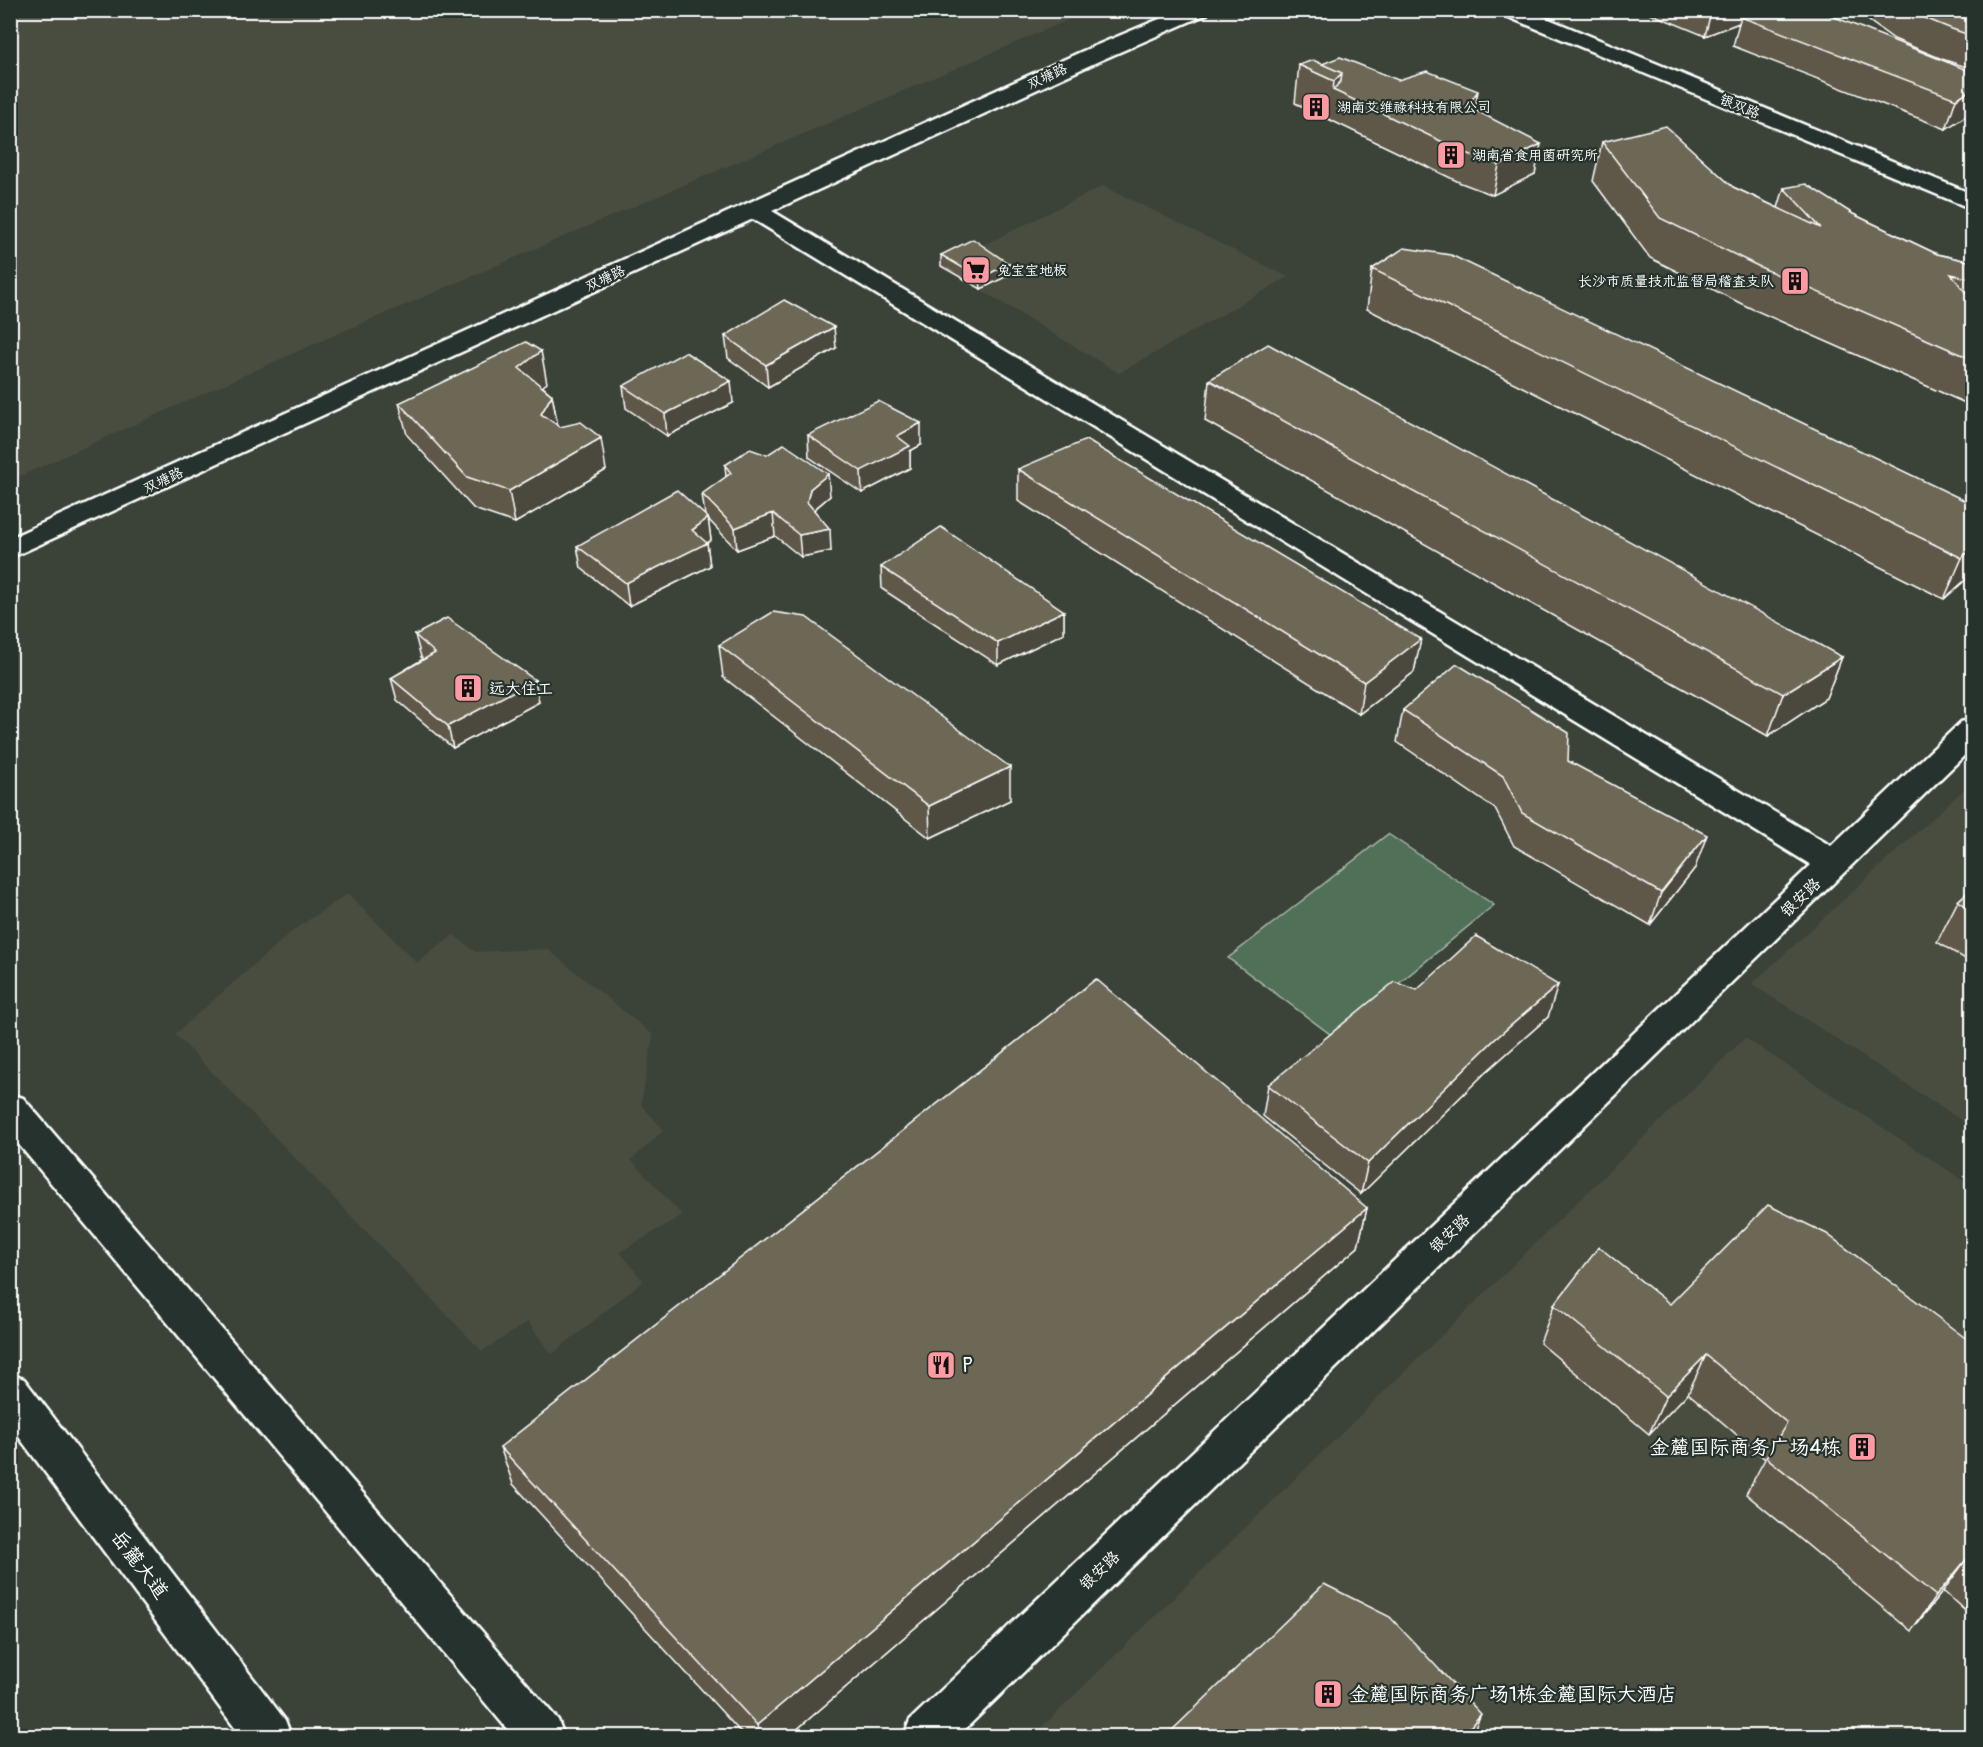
<svg xmlns="http://www.w3.org/2000/svg" width="1983" height="1747" font-family="Pangolin,'LXGW WenKai TC',sans-serif">
<style>
.built{fill:#4a4e41}
.green{fill:#517058;stroke:#a8b8ac;stroke-width:1.5}
.lines{fill:none;stroke-linecap:round;stroke-linejoin:round}
.minor-casing{stroke:#fff;stroke-width:5}
.highway-casing{stroke:#fff;stroke-width:5}
.minor{fill:#26332d;fill-rule:evenodd}
.highway{fill:#26332d;fill-rule:evenodd}
.wall{fill:#5e5949;stroke:#fff;stroke-width:1.5}
.shaded-wall{fill:#4c483c;stroke:#fff;stroke-width:1.5}
.building{fill:#6d6755;stroke:#fff;stroke-width:1.5}
.labels{text-anchor:middle;stroke-width:4.5;stroke-linejoin:round;paint-order:stroke}
.far-street-label{font-size:14px;fill:#fff;stroke:#26332d}
.far-poi-label{font-size:14px;fill:#fff;stroke:#26332d;text-anchor:start}
.poi-label{font-size:16px;fill:#fff;stroke:#26332d;text-anchor:start}
.street-label{font-size:16px;fill:#fff;stroke:#26332d}
.near-poi-label{font-size:20px;fill:#fff;stroke:#26332d;text-anchor:start}
.near-street-label{font-size:20px;fill:#fff;stroke:#26332d}
</style>
<rect width="100%" height="100%" fill="#3b4339"/>
<filter id="ink" filterUnits="userSpaceOnUse"><feTurbulence type="fractalNoise" baseFrequency=".0167" numOctaves="2"/><feDisplacementMap in="SourceGraphic" scale="12" xChannelSelector="R" yChannelSelector="G"/><feConvolveMatrix kernelMatrix="1 2 1 2 8 2 1 2 1" color-interpolation-filters="sRGB"/></filter>
<g filter="url(#ink)">
<path class="built" d="M 10,11 L 11,10 L 1089,11 L 316,343 L 11,480 Z
M 1103,186 L 1288,277 L 1119,373 L 941,266 Z
M 1972,782 L 1972,1127 L 1752,984 Z
M 348,894 L 417,963 L 454,935 L 475,952 L 547,949 L 653,1035 L 641,1105 L 664,1130 L 631,1160 L 682,1215 L 620,1252 L 643,1281 L 552,1354 L 528,1322 L 482,1351 L 175,1034 L 294,930 Z
M 1745,1038 L 1972,1186 L 1972,1736 L 1033,1736 Z"/>
<path class="green" d="M 1388,834 L 1494,905 L 1334,1037 L 1228,958 Z"/>
<g class="lines">
<g class="minor-casing">
<path id="minor" d="M 1181,10 L 1210,10 L 1207,14 L 1099,61 L 772,211 L 1831,846 L 1961,722 L 1972,719 L 1972,748 L 958,1736 L 904,1736 L 910,1720 L 1811,865 L 753,219 L 10,558 L 10,538 L 1083,51 Z
M 1498,10 L 1527,10 L 1972,194 L 1972,209 L 1501,14 Z
M 10,1094 L 23,1098 L 558,1720 L 564,1736 L 513,1736 L 10,1134 Z"/>
</g>
<g class="highway-casing">
<path id="highway" d="M 10,1374 L 24,1379 L 285,1720 L 291,1736 L 241,1736 L 10,1425 Z"/>
</g>
<use href="#minor" class="minor"/>
<use href="#highway" class="highway"/>
</g>
<path class="wall" d="M 1642,10 L 1749,10 L 1749,12 L 1972,72 L 1946,129 L 1733,46 L 1739,23 L 1705,36 Z
M 1854,10 L 1972,10 L 1972,69 L 1942,59 L 1894,39 Z
M 1322,64 L 1398,80 L 1475,110 L 1535,174 L 1493,195 L 1461,183 L 1295,103 L 1299,65 Z
M 1602,142 L 1733,187 L 1778,208 L 1784,188 L 1853,214 L 1937,254 L 1972,262 L 1972,406 L 1748,307 L 1650,258 L 1593,181 Z
M 941,255 L 1009,264 L 1009,275 L 981,289 L 941,266 Z
M 1372,269 L 1972,504 L 1972,574 L 1944,599 L 1367,309 Z
M 725,336 L 836,348 L 768,387 L 728,358 Z
M 1209,380 L 1842,657 L 1826,698 L 1768,736 L 1205,421 Z
M 547,383 L 542,386 L 552,395 L 558,426 L 606,470 L 515,523 L 474,509 L 407,435 L 399,403 Z
M 623,386 L 733,403 L 667,436 L 626,408 Z
M 808,435 L 921,445 L 910,451 L 910,468 L 862,493 L 809,457 Z
M 725,465 L 830,496 L 814,510 L 831,551 L 801,557 L 775,536 L 737,550 L 708,519 L 711,540 L 707,543 L 710,566 L 629,606 L 581,568 L 577,546 L 705,515 L 702,494 L 726,477 Z
M 1018,469 L 1421,639 L 1414,672 L 1359,714 L 1018,501 Z
M 881,567 L 1064,611 L 1064,633 L 998,665 L 882,589 Z
M 415,635 L 535,680 L 539,702 L 453,748 L 397,700 L 391,678 L 423,659 L 421,657 Z
M 719,645 L 1010,800 L 930,838 L 723,677 Z
M 1403,710 L 1568,761 L 1695,868 L 1650,925 L 1514,846 L 1495,809 L 1397,742 Z
M 1972,888 L 1972,963 L 1937,942 L 1958,901 Z
M 1417,990 L 1548,1017 L 1486,1072 L 1361,1194 L 1263,1116 L 1268,1085 Z
M 1367,1208 L 1358,1247 L 788,1737 L 745,1737 L 513,1484 L 500,1447 Z
M 1670,1304 L 1972,1343 L 1972,1617 L 1943,1591 L 1911,1631 L 1746,1494 L 1765,1459 L 1688,1393 L 1649,1434 L 1540,1343 L 1554,1305 Z"/>
<path class="shaded-wall" d="M 1725,10 L 1749,10 L 1747,19 L 1741,17 L 1739,23 L 1705,36 L 1710,16 Z
M 1342,73 L 1340,93 L 1333,90 L 1334,81 Z
M 1972,89 L 1972,112 L 1946,129 L 1956,99 Z
M 1478,91 L 1473,121 L 1467,106 Z
M 1541,144 L 1535,174 L 1493,195 L 1499,165 Z
M 1009,264 L 1009,275 L 981,289 L 980,278 Z
M 834,327 L 836,348 L 768,387 L 766,365 Z
M 541,351 L 547,383 L 525,400 L 519,368 Z
M 731,381 L 733,403 L 667,436 L 665,414 Z
M 552,395 L 558,427 L 541,414 Z
M 921,423 L 921,445 L 910,451 L 910,468 L 862,493 L 861,471 L 897,436 Z
M 601,438 L 606,470 L 515,523 L 509,491 Z
M 828,474 L 830,496 L 812,511 L 807,502 L 810,489 Z
M 773,513 L 775,536 L 737,550 L 735,528 Z
M 708,518 L 711,540 L 706,544 L 707,543 L 710,566 L 629,606 L 626,583 Z
M 830,529 L 831,551 L 801,557 L 799,535 Z
M 1972,548 L 1972,574 L 1944,599 L 1962,558 Z
M 1064,611 L 1064,633 L 998,665 L 998,643 Z
M 1421,639 L 1414,672 L 1359,714 L 1364,682 Z
M 1842,657 L 1826,698 L 1768,736 L 1783,694 Z
M 535,680 L 539,702 L 453,748 L 448,726 Z
M 1010,767 L 1010,800 L 930,838 L 929,806 Z
M 1707,835 L 1695,868 L 1650,925 L 1661,893 Z
M 1558,985 L 1548,1017 L 1486,1072 L 1361,1194 L 1368,1163 L 1494,1040 Z
M 1367,1208 L 1358,1247 L 788,1737 L 760,1737 L 757,1725 Z
M 1706,1355 L 1688,1393 L 1649,1434 L 1666,1396 Z
M 1969,1556 L 1943,1591 L 1911,1631 L 1936,1596 Z
M 1481,1714 L 1471,1737 L 1462,1737 Z"/>
<path class="building" d="M 1695,10 L 1725,10 L 1710,16 Z
M 1750,10 L 1817,10 L 1972,72 L 1972,89 L 1956,99 L 1741,17 Z
M 1905,10 L 1972,10 L 1972,36 L 1952,29 Z
M 1340,57 L 1398,80 L 1427,71 L 1478,91 L 1467,106 L 1541,144 L 1499,165 L 1466,153 L 1333,90 L 1341,81 L 1342,73 L 1322,64 Z
M 1313,60 L 1342,73 L 1334,81 L 1299,65 Z
M 1666,126 L 1733,187 L 1821,228 L 1784,188 L 1806,184 L 1853,214 L 1937,254 L 1972,262 L 1972,279 L 1951,274 L 1965,292 L 1972,295 L 1972,359 L 1760,267 L 1660,218 L 1602,142 Z
M 973,239 L 1009,264 L 980,278 L 941,255 Z
M 1404,248 L 1451,255 L 1972,504 L 1972,548 L 1962,558 L 1372,269 Z
M 784,300 L 834,327 L 766,365 L 725,336 Z
M 526,342 L 541,351 L 519,368 L 552,395 L 541,414 L 560,427 L 581,422 L 601,438 L 509,491 L 467,477 L 399,403 Z
M 1268,344 L 1842,657 L 1783,694 L 1209,380 Z
M 685,352 L 731,381 L 665,414 L 623,386 Z
M 878,401 L 921,423 L 897,436 L 910,446 L 861,471 L 808,435 Z
M 1086,440 L 1421,639 L 1364,682 L 1018,469 Z
M 784,444 L 828,474 L 810,489 L 807,502 L 830,529 L 799,535 L 773,513 L 735,528 L 702,494 L 731,473 L 725,465 L 750,449 L 767,455 Z
M 677,490 L 708,518 L 692,530 L 707,543 L 626,583 L 577,546 Z
M 941,527 L 1064,611 L 998,643 L 881,567 Z
M 773,612 L 806,617 L 1010,767 L 929,806 L 719,645 Z
M 447,618 L 535,680 L 448,726 L 391,678 L 435,653 L 415,635 Z
M 1457,664 L 1569,733 L 1568,761 L 1707,835 L 1661,893 L 1522,813 L 1503,776 L 1403,710 Z
M 1972,888 L 1972,910 L 1958,901 Z
M 1476,936 L 1558,985 L 1494,1040 L 1368,1163 L 1268,1085 L 1394,982 L 1417,990 Z
M 1096,979 L 1367,1208 L 757,1725 L 500,1447 Z
M 1768,1205 L 1827,1234 L 1972,1343 L 1972,1559 L 1969,1556 L 1936,1596 L 1766,1457 L 1787,1423 L 1706,1355 L 1666,1396 L 1554,1305 L 1599,1247 L 1670,1304 Z
M 1324,1584 L 1390,1617 L 1481,1714 L 1462,1737 L 1165,1737 Z"/>
</g>
<defs>
<g id="building-square" transform="scale(1.5)"><rect x="-9" y="-9" width="18" height="18" rx="4" fill="#ff9aa2" stroke="#26332d"/><path d="M-4-6H4V6H1V3H-1V6H-4ZM-2.5-4.3h1.7v1.8h-1.7ZM.8-4.3h1.7v1.8H.8ZM-2.5-1h1.7V.8h-1.7ZM.8-1h1.7V.8H.8Z" fill="#111"/></g>
<g id="supermarket-square" transform="scale(1.5)"><rect x="-9" y="-9" width="18" height="18" rx="4" fill="#ff9aa2" stroke="#26332d"/><path d="M-6-5.5h2.5l.6 2H6L4.5 2H-2.5L-4.4-4H-6ZM-1.5 3.2a1.3 1.3 0 1 0 .1 0ZM3 3.2a1.3 1.3 0 1 0 .1 0Z" fill="#111"/></g>
<g id="restaurant-square" transform="scale(1.5)"><rect x="-9" y="-9" width="18" height="18" rx="4" fill="#ff9aa2" stroke="#26332d"/><path d="M-5-6h1v4h1v-4h1v4h1v-4h1v5L-1.5 .5V6h-2V.5L-5-1ZM5-6V6H3V1.5H1.5Q1.5-4 5-6Z" fill="#111"/></g>
</defs>
<g fill-rule="evenodd">
<use href="#building-square" x="1316" y="107"/>
<use href="#building-square" x="1451" y="155"/>
<use href="#supermarket-square" x="976" y="270"/>
<use href="#building-square" x="1795" y="281"/>
<use href="#building-square" x="468" y="688"/>
<use href="#restaurant-square" x="941" y="1365"/>
<use href="#building-square" x="1862" y="1447"/>
<use href="#building-square" x="1328" y="1694"/>
</g>
<g class="labels">
<g class="far-street-label">
<text transform="translate(1047 76) rotate(-25)" y="5">双塘路</text>
<text transform="translate(1740 106) rotate(22)" y="5">银双路</text>
<text transform="translate(605 278) rotate(-25)" y="5">双塘路</text>
<text transform="translate(163 480) rotate(-25)" y="5">双塘路</text>
</g>
<g class="far-poi-label">
<text x="1337" y="112">湖南艾维禄科技有限公司</text>
<text x="1472" y="160">湖南省食用菌研究所</text>
<text x="997" y="275">兔宝宝地板</text>
<text x="1774" y="286" text-anchor="end">长沙市质量技术监督局稽查支队</text>
</g>
<g class="poi-label">
<text x="489" y="694">远大住工</text>
</g>
<g class="street-label">
<text transform="translate(1800 897) rotate(-44)" y="6">银安路</text>
<text transform="translate(1449 1233) rotate(-44)" y="6">银安路</text>
<text transform="translate(1099 1570) rotate(-44)" y="6">银安路</text>
</g>
<g class="near-poi-label">
<text x="962" y="1372">P</text>
<text x="1841" y="1454" text-anchor="end">金麓国际商务广场4栋</text>
<text x="1349" y="1701">金麓国际商务广场1栋金麓国际大酒店</text>
</g>
<g class="near-street-label">
<text transform="translate(140 1564) rotate(53)" y="7">岳麓大道</text>
</g>
</g>
<rect width="1983" height="1747" fill="none" stroke="#26332d" stroke-width="36"/>
<rect x="18" y="18" width="1947" height="1711" fill="none" stroke="#fff" stroke-width="2" filter="url(#ink)"/>
</svg>
